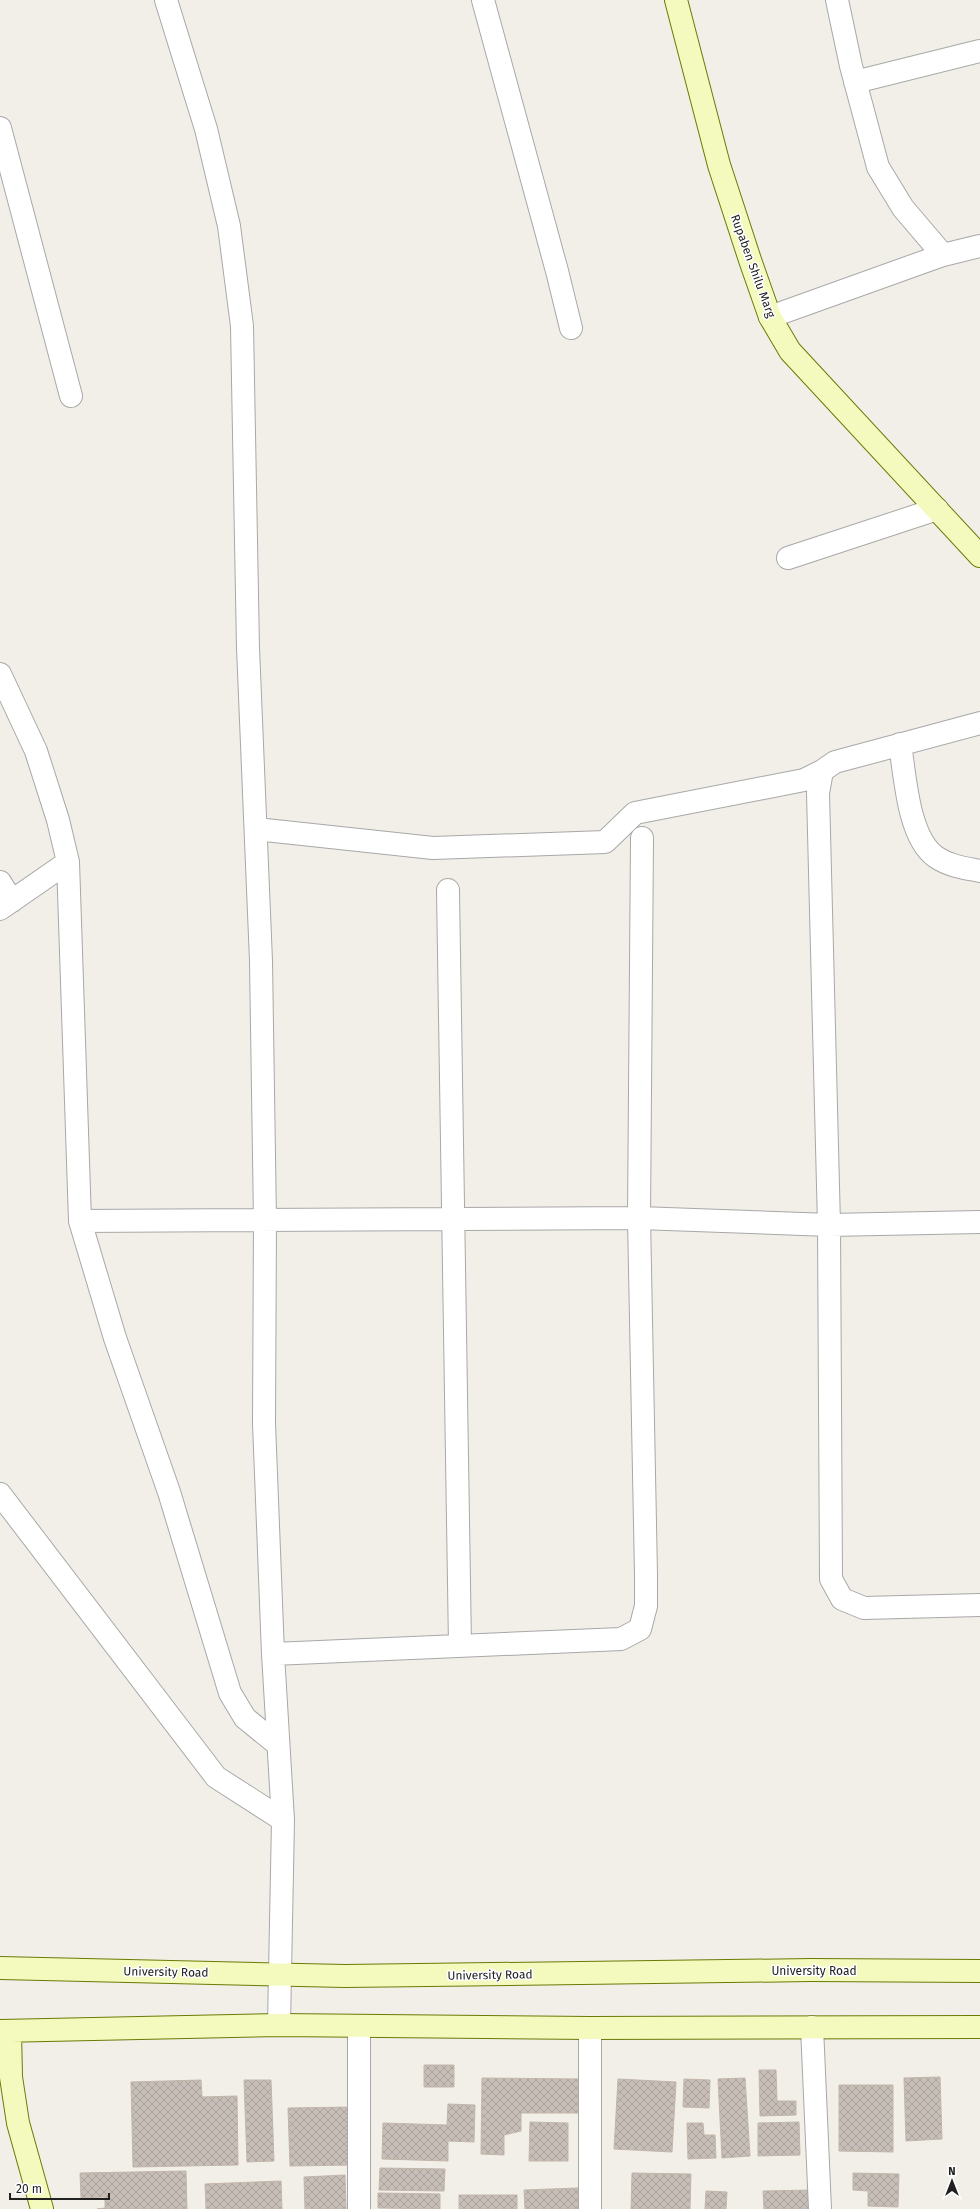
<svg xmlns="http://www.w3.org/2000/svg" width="980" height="2209" font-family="'Fira Sans',sans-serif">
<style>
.building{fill:url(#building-cross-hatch);stroke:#c3b6aa}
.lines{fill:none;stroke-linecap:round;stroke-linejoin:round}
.street-casing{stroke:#a8a8a8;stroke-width:24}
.secondary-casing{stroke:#697b05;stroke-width:24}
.street{stroke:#fff;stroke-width:22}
.secondary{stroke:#f4fabd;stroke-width:22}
.labels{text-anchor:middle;stroke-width:3;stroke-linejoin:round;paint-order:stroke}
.street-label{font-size:12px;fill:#212121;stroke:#fff}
</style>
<defs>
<pattern id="building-cross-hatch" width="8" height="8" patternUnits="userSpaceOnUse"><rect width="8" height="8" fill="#c6beb7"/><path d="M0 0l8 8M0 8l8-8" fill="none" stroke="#aaa39d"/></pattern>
</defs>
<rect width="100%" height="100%" fill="#f1efe8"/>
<path class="building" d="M 424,2065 L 454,2065 L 454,2087 L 424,2087 Z
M 759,2070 L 776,2070 L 777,2101 L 796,2101 L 796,2115 L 760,2116 Z
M 940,2077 L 942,2139 L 906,2141 L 904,2078 Z
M 482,2078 L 579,2079 L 579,2113 L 521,2113 L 521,2131 L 504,2135 L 504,2155 L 481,2154 Z
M 745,2078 L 750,2156 L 722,2158 L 718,2079 Z
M 618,2079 L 676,2082 L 672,2152 L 614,2149 Z
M 684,2079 L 710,2080 L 709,2108 L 683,2107 Z
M 201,2080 L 202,2097 L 237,2096 L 238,2165 L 133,2167 L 131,2082 Z
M 244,2080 L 271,2080 L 274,2161 L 247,2162 Z
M 839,2085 L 893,2085 L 893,2152 L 839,2151 Z
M 448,2104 L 475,2105 L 474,2142 L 448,2141 L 448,2161 L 382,2159 L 383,2123 L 447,2125 Z
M 351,2107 L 353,2165 L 290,2166 L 288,2108 Z
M 530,2122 L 568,2123 L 568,2161 L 529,2161 Z
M 799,2122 L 800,2155 L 758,2156 L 758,2123 Z
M 687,2123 L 703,2123 L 704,2135 L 715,2135 L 716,2158 L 688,2159 Z
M 380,2168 L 445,2169 L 444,2191 L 379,2190 Z
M 186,2171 L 187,2209 L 97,2209 L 105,2208 L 105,2197 L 81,2198 L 80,2173 Z
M 632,2173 L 691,2174 L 690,2209 L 631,2209 Z
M 853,2173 L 899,2174 L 898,2207 L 868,2206 L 868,2191 L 853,2190 Z
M 345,2175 L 346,2209 L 305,2209 L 304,2177 Z
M 281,2181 L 282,2209 L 206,2209 L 205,2184 Z
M 578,2188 L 579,2209 L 525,2209 L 524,2190 Z
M 814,2190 L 815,2209 L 764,2209 L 763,2191 Z
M 706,2191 L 727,2192 L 726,2209 L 705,2209 Z
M 378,2193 L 440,2194 L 440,2209 L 378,2208 Z
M 459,2195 L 517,2195 L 517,2209 L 459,2209 Z"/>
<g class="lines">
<g class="street-casing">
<path id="street" d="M 166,0 L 206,129 L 229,226 L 242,326 L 248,648 L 261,961 L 265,1221 L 264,1423 L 273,1654 L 283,1820
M 483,0 L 557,271 L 571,328
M 837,0 L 851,66 L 878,167 L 903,208 L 943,255
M 855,82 L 980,51
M 0,128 L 71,396
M 770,317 L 943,255 L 980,246
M 788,558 L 937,509
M 0,674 L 36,751 L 58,820 L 68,862 L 80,1221 L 115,1338 L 169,1492 L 230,1693 L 245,1718 L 277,1744
M 980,723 L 835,762 L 822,771 L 818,793 L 829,1225 L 831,1579 L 842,1599 L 864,1608 L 980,1605
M 900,744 C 905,775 908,838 936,857 C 949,866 965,868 980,871
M 256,829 L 433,848 L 605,842 L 635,813 L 804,780 L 822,771
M 0,882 L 12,901
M 448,890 L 460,1646
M 0,909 L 68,862
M 80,1221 L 639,1218 L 829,1225 L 980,1222
M 0,1494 L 216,1777 L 283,1820 L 279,2025
M 273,1654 L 621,1639 L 640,1629 L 646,1606 L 646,1575 L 639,1218 L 642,838
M 359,2027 L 359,2209
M 812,2027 L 820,2209
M 590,2209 L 590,2028"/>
</g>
<g class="secondary-casing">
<path id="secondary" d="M 676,0 L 719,165 L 750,260 L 770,317 L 790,351 L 980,556
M 0,1968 L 345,1976 L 811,1970 L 980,1971
M 0,2031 L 279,2025 L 590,2028 L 980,2027
M 10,2031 L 11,2077 L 18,2123 L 42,2209"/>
</g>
<use href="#street" class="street"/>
<use href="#secondary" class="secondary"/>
</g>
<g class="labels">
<g class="street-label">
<text transform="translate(753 266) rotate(70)" y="4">Rupaben Shilu Marg</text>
<text x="814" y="1975">University Road</text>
<text transform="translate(166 1972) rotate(1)" y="4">University Road</text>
<text transform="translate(490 1975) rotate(-1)" y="4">University Road</text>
</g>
</g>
<g transform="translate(952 2181)" stroke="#ffffff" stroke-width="3" paint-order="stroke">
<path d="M0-3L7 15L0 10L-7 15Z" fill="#212121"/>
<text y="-6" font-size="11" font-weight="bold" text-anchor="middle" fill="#212121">N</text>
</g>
<path d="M10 2193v6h99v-6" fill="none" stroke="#212121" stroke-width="2"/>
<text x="16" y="2193" font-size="12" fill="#212121" stroke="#ffffff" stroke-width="3" paint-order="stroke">20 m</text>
</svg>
